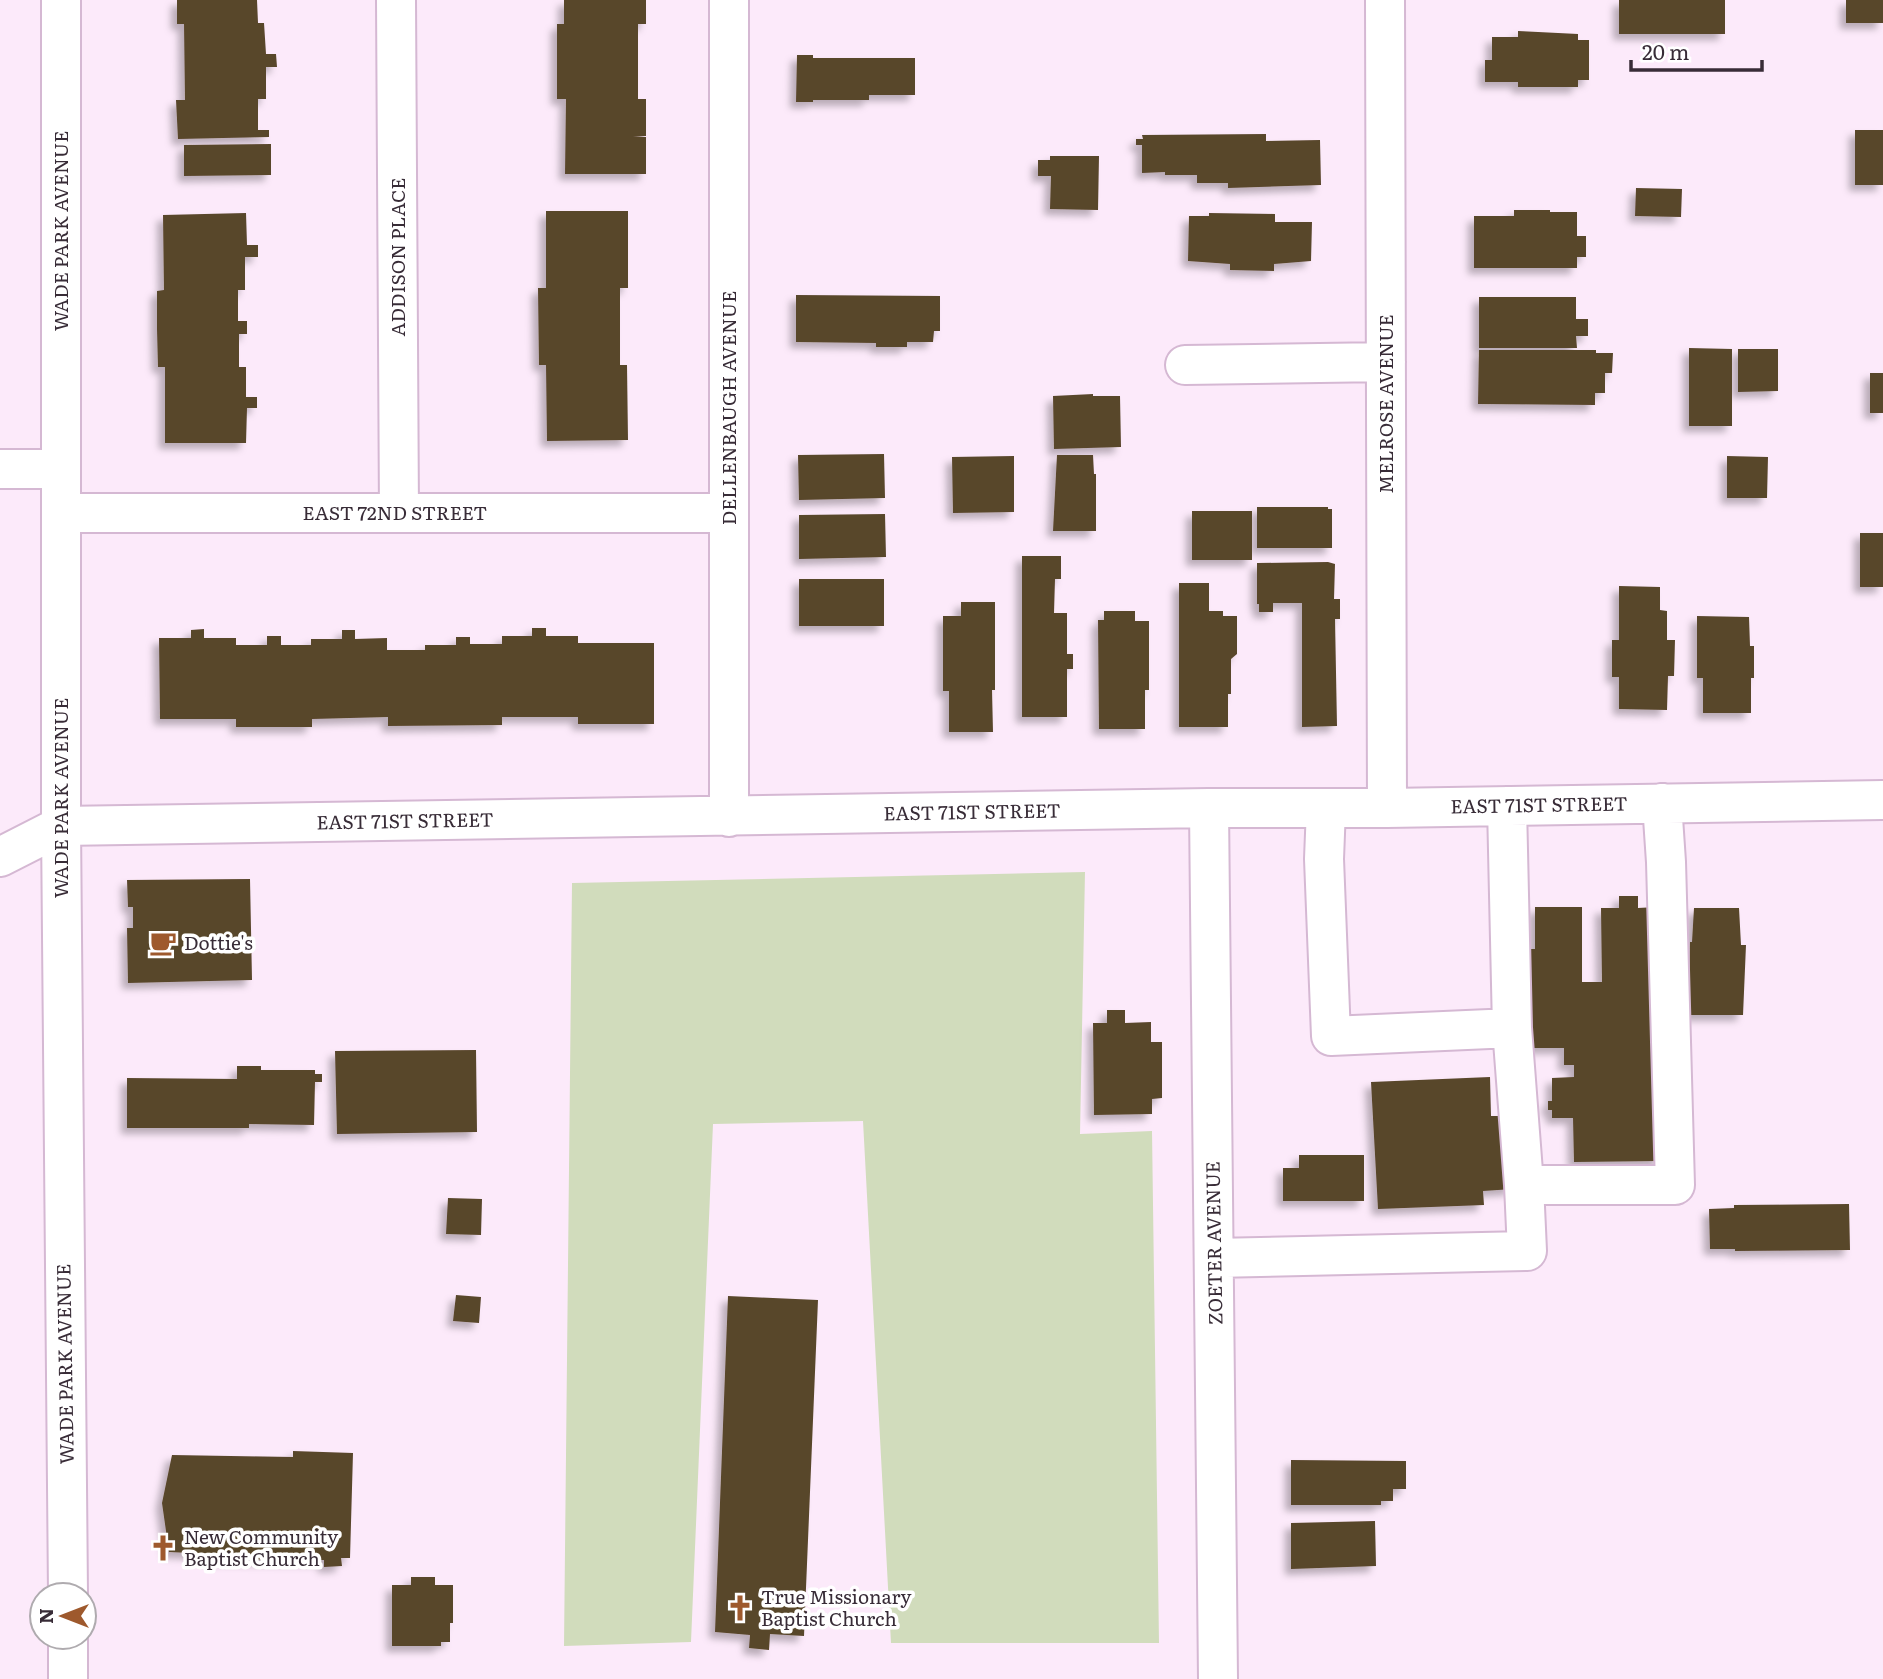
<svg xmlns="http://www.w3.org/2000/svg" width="1883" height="1679" font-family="Literata,serif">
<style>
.green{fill:#d1dcbc}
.building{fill:#59462b;filter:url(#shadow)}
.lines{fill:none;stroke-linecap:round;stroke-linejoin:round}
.minor-casing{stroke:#d5b8d3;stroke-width:42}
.minor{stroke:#fff;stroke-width:38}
.labels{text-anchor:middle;stroke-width:7;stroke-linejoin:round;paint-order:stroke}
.street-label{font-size:19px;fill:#382c37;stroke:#fff}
.poi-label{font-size:19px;fill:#382c37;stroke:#fff;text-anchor:start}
</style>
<defs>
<filter id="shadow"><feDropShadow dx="-6" dy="6" stdDeviation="3.5" flood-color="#0004"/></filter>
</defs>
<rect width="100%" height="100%" fill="#fceafa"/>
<path class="green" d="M 1085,872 L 1080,1134 L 1152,1131 L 1159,1643 L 891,1643 L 863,1121 L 713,1124 L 691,1642 L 564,1646 L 572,883 Z"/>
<path class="building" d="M 177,0 L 257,0 L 258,23 L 264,23 L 266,54 L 276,54 L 277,67 L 266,67 L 266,99 L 258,99 L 258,130 L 269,130 L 269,137 L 178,139 L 176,100 L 185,100 L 184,24 L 177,24 Z
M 564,0 L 646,0 L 646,24 L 638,24 L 638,99 L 646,99 L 646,136 L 633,137 L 646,137 L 646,174 L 565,174 L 566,99 L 557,99 L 557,24 L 564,24 Z
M 1619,0 L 1725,0 L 1725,34 L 1619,34 Z
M 1846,0 L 1883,0 L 1883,23 L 1846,23 Z
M 1518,31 L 1578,34 L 1578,40 L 1589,40 L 1589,80 L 1578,80 L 1578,87 L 1518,87 L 1518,82 L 1485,82 L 1485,60 L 1492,60 L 1492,37 L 1518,37 Z
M 797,55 L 813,55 L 813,58 L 915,58 L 915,95 L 869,95 L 869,100 L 813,100 L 813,102 L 796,102 Z
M 1855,130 L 1883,130 L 1883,185 L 1855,185 Z
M 1266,134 L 1266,141 L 1320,140 L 1321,185 L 1228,188 L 1228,183 L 1197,183 L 1197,175 L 1165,175 L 1165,172 L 1142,173 L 1142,145 L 1136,145 L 1136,139 L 1143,139 L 1142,135 Z
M 271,144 L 271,175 L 184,176 L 184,145 Z
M 1050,156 L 1099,156 L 1098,210 L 1050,209 L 1051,176 L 1038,176 L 1038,160 L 1050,160 Z
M 1636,188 L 1682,189 L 1681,217 L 1635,216 Z
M 1514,210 L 1550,210 L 1550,212 L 1577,212 L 1577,236 L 1586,236 L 1586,257 L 1577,257 L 1577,268 L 1474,268 L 1474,216 L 1514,216 Z
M 546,211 L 628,211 L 628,288 L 620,288 L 620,365 L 627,365 L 628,440 L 547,441 L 546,365 L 539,365 L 538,288 L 546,288 Z
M 246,213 L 247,245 L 258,245 L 258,257 L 245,257 L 245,290 L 238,290 L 238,321 L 247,321 L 247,334 L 239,334 L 239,367 L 246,367 L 246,397 L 257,397 L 257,408 L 247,408 L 246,443 L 165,443 L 165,367 L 158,367 L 157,329 L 157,291 L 164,290 L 163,215 Z
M 1209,213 L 1275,214 L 1275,222 L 1312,222 L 1311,261 L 1274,264 L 1274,271 L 1230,270 L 1230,264 L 1188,261 L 1189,216 L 1209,216 Z
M 796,295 L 940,296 L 940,331 L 934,331 L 933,342 L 907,342 L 907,347 L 876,347 L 876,343 L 796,342 Z
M 1479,297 L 1576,297 L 1576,319 L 1588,319 L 1588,336 L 1576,336 L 1577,348 L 1479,348 Z
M 1689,348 L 1732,349 L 1732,426 L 1689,426 Z
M 1738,349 L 1778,349 L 1778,391 L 1738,392 Z
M 1479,350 L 1596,350 L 1596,353 L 1613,353 L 1612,373 L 1605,373 L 1605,393 L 1595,393 L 1595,405 L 1478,404 Z
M 1870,373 L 1883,373 L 1883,413 L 1870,413 Z
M 1093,394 L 1093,396 L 1120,396 L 1121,447 L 1054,449 L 1053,396 Z
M 884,454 L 885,498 L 799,500 L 798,455 Z
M 1057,455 L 1093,455 L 1094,474 L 1096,474 L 1096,531 L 1053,531 Z
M 1014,456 L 1014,512 L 953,513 L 952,457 Z
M 1727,456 L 1768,457 L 1767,498 L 1727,498 Z
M 1257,507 L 1328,507 L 1328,509 L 1332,509 L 1332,548 L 1257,548 Z
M 1192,511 L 1252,511 L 1252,560 L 1192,560 Z
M 885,514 L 886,557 L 799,559 L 799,515 Z
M 1860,533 L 1883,533 L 1883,587 L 1860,587 Z
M 1022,556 L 1061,556 L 1061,579 L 1055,579 L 1054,613 L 1067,613 L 1067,654 L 1073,654 L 1073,669 L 1067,669 L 1067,717 L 1022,717 Z
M 1328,562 L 1335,564 L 1334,599 L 1340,599 L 1340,619 L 1335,619 L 1337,726 L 1302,727 L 1302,603 L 1273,603 L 1273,612 L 1259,612 L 1259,604 L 1257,604 L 1257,563 Z
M 799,579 L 884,579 L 884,626 L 799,626 Z
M 1179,583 L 1209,583 L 1209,611 L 1223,611 L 1223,616 L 1237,616 L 1237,654 L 1231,659 L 1231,694 L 1228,694 L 1228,727 L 1179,727 Z
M 1619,586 L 1660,587 L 1660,610 L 1667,611 L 1667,640 L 1675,640 L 1674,676 L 1668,676 L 1667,710 L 1619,709 L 1619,677 L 1612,677 L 1612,640 L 1619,640 Z
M 961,602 L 995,602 L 995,690 L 992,690 L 993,732 L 949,732 L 949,691 L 943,691 L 943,616 L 961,616 Z
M 1104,611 L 1135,611 L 1135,621 L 1149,621 L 1149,690 L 1145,690 L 1145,729 L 1099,729 L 1098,620 L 1104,620 Z
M 1697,616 L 1749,617 L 1750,646 L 1754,646 L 1754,678 L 1751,678 L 1751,713 L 1703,713 L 1703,678 L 1697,678 Z
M 532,628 L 546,628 L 546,636 L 578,636 L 578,643 L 654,643 L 654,724 L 578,724 L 578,717 L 502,717 L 502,725 L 388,726 L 388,717 L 312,719 L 312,727 L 236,727 L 236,719 L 160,719 L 159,638 L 191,638 L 191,630 L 204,629 L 204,638 L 236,638 L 236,645 L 267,645 L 267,636 L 281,636 L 281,645 L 311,645 L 311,639 L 342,639 L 342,630 L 355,630 L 355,639 L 387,638 L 387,650 L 425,650 L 425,645 L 456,645 L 456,637 L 470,637 L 470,644 L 502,644 L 502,636 L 532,636 Z
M 250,879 L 252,980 L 128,983 L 127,928 L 133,928 L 133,907 L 128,907 L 127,880 Z
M 1619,896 L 1638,896 L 1638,908 L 1657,907 L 1661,1161 L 1574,1162 L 1573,1118 L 1552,1118 L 1552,1110 L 1548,1110 L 1548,1101 L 1552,1101 L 1552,1078 L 1574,1077 L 1574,1065 L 1564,1065 L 1564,1048 L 1527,1048 L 1526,949 L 1535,949 L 1535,907 L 1582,907 L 1582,982 L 1602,982 L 1601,908 L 1619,908 Z
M 1694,908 L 1739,908 L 1741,945 L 1746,945 L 1743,1015 L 1689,1015 L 1690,942 L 1692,942 Z
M 1107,1010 L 1125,1010 L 1125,1023 L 1151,1022 L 1151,1042 L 1162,1042 L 1162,1098 L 1152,1099 L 1152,1114 L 1094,1115 L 1093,1023 L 1107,1023 Z
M 476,1050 L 477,1132 L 337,1134 L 335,1051 Z
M 237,1066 L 261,1066 L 261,1070 L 315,1070 L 315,1074 L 322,1074 L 322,1082 L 315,1082 L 314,1125 L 249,1124 L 249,1128 L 127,1128 L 127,1078 L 237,1079 Z
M 1490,1077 L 1491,1116 L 1511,1116 L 1513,1189 L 1483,1191 L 1484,1205 L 1378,1209 L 1371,1082 Z
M 1299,1155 L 1364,1155 L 1364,1201 L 1283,1201 L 1283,1168 L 1299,1168 Z
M 448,1198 L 482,1199 L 481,1235 L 446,1234 Z
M 1849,1204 L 1850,1250 L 1735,1251 L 1735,1249 L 1710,1249 L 1709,1209 L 1734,1208 L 1734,1205 Z
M 456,1295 L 481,1297 L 479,1323 L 453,1321 Z
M 728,1296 L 818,1300 L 804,1636 L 770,1634 L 769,1650 L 749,1648 L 750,1635 L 715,1632 Z
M 293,1451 L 353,1453 L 350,1558 L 341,1558 L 342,1566 L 324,1567 L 324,1560 L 214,1559 L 213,1554 L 169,1552 L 162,1503 L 172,1455 L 293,1457 Z
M 1291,1460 L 1406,1461 L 1406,1489 L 1393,1489 L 1393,1501 L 1381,1501 L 1381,1505 L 1291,1505 Z
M 1375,1521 L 1376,1566 L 1291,1569 L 1291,1523 Z
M 411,1577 L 435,1577 L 435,1585 L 453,1585 L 453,1623 L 450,1623 L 450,1642 L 441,1642 L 441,1646 L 392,1646 L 392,1585 L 411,1585 Z"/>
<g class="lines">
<g class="minor-casing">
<path id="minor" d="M 61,0 L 61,826 L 68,1595
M 396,0 L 399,513
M 729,0 L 729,817
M 1385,0 L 1387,808
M 1185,365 L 1386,362
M 0,469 L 61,469
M 61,513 L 729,513
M 1209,808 L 1218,1679
M 1326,808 L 1324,859 L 1331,1036 L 1512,1028 L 1507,806
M 0,857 L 61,826 L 1209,808 L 1387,808 L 1883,800
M 1512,1028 L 1524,1185 L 1675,1185 L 1666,862 L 1662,803
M 1214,1258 L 1527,1251 L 1524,1185
M 68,1637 L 68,1679"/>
</g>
<use href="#minor" class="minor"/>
</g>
<defs>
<g id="cafe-bare" transform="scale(2.1)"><path d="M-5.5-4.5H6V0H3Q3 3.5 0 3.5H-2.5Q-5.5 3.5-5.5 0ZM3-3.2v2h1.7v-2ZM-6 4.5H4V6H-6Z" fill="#9e592d" stroke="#fff" stroke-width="2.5" paint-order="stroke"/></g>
<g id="church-bare" transform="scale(2.1)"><path d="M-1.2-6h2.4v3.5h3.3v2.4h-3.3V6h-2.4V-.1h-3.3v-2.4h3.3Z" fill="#9e592d" stroke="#fff" stroke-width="2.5" paint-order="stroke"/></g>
</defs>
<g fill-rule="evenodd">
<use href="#cafe-bare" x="163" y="943"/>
<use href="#church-bare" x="163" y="1548"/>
<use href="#church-bare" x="740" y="1608"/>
</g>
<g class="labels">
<g class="street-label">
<text transform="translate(61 231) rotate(-90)" y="7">WADE PARK AVENUE</text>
<text transform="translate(398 257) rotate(-90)" y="7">ADDISON PLACE</text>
<text transform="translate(1386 404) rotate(-90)" y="7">MELROSE AVENUE</text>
<text transform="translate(729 408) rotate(-90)" y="7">DELLENBAUGH AVENUE</text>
<text x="395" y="520">EAST 72ND STREET</text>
<text transform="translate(61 798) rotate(-90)" y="7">WADE PARK AVENUE</text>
<text transform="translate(1539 805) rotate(-1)" y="7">EAST 71ST STREET</text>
<text transform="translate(972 812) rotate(-1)" y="7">EAST 71ST STREET</text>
<text transform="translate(405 821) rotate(-1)" y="7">EAST 71ST STREET</text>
<text transform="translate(1214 1243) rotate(-91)" y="7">ZOETER AVENUE</text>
<text transform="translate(65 1364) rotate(-91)" y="7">WADE PARK AVENUE</text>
</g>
<g class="poi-label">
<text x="184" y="950">Dottie's</text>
<text x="184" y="1544">New Community<tspan x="184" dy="22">Baptist Church</tspan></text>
<text x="761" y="1604">True Missionary<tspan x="761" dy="22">Baptist Church</tspan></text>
</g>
</g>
<g transform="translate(63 1616) rotate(270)"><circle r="33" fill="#ffffff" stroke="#afabaf" stroke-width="2"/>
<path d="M0-5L12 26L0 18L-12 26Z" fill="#9e592d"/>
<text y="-10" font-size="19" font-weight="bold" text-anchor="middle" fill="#382c37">N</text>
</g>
<path d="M1631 60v10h131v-10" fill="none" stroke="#382c37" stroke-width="3.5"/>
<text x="1642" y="60" font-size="21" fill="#382c37" stroke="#ffffff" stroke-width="5" paint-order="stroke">20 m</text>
</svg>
